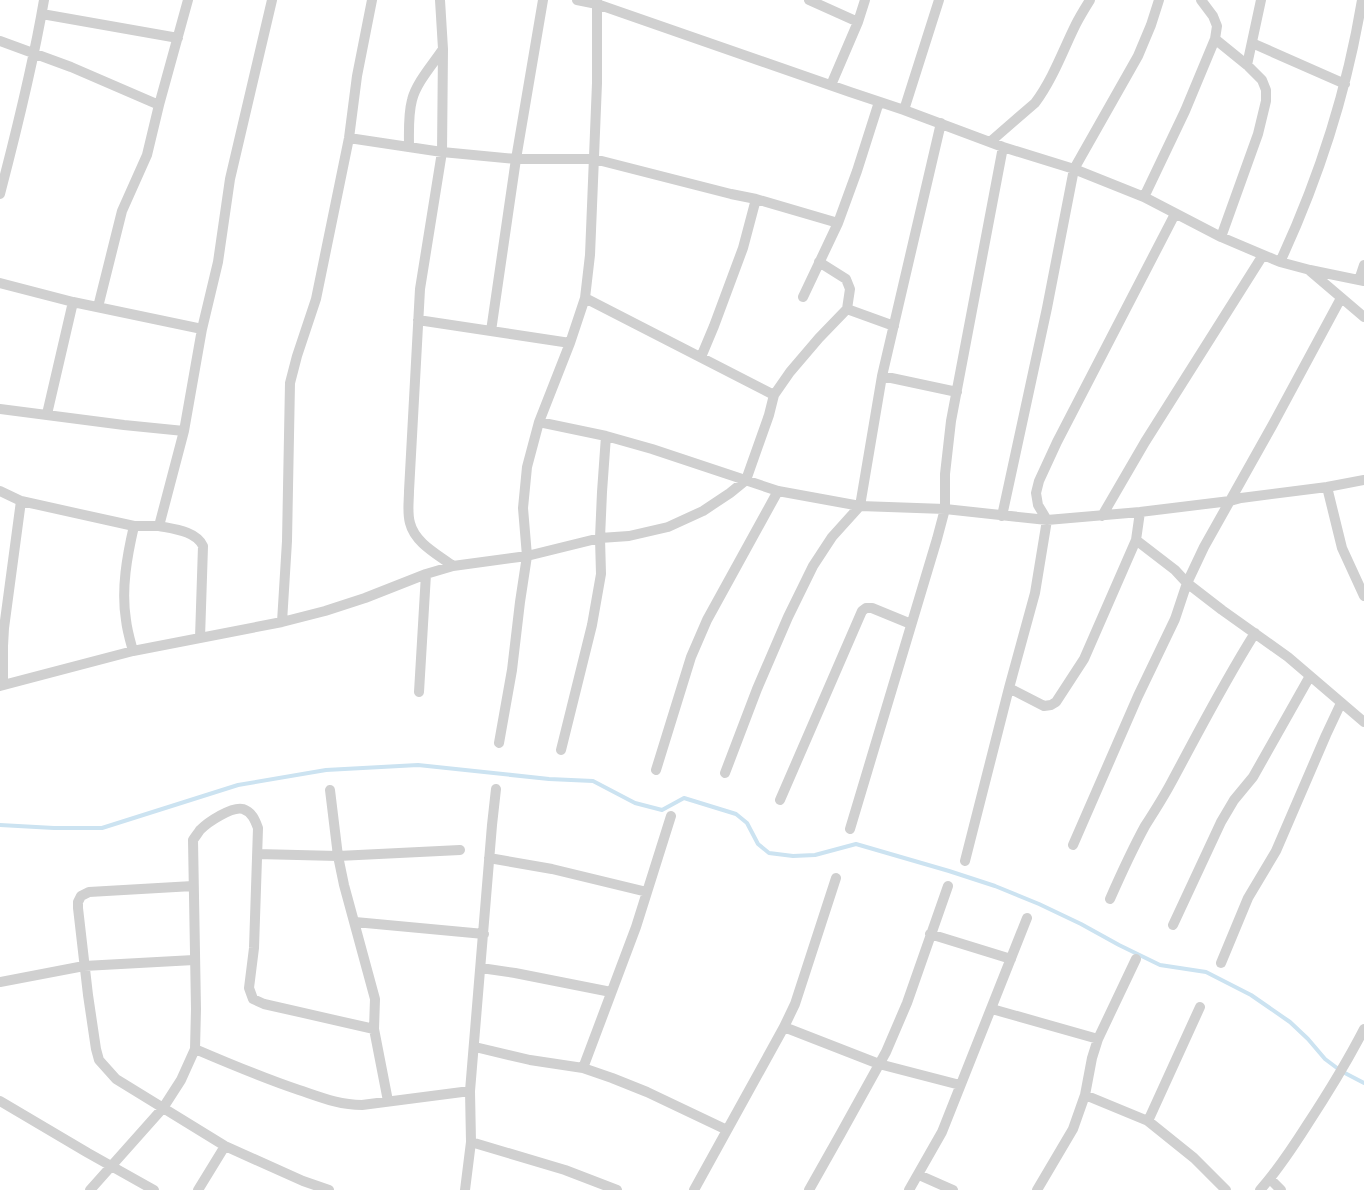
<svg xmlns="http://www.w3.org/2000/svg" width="1364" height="1190" font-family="'Archivo Narrow',sans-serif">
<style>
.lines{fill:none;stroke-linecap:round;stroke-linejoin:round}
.stream{stroke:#cce3f1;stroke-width:4}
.street{stroke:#d0d0d0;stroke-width:10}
</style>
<rect width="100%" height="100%" fill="#fff"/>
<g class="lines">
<path class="stream" d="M 0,825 L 54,828 L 102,828 L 238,785 L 326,770 L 418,765 L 549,779 L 593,781 L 635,803 L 662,810 L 684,798 L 736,814 L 747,823 L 758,844 L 769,853 L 793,856 L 815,855 L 856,844 L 949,871 L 995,886 L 1039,904 L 1081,924 L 1119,945 L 1160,965 L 1206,972 L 1251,995 L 1290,1022 L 1308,1039 L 1325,1059 L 1341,1071 L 1364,1083"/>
<path class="street" d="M 440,0 L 443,49 L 442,152 L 420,289 L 409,491 C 409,501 407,513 410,523 C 415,543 437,554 453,566
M 577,0 L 597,4 L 850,92 L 904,110 L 1003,147 L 1074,169 L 1144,197 L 1221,237 L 1280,262 L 1310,270 L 1364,281
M 809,0 L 858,22
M 42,14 L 178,38
M 1215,39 L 1247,65 L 1262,80 L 1266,90 L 1266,101 L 1258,134 L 1221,237
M 0,41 L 71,67 L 159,105
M 1252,43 L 1345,84
M 1247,65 L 1261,0
M 831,85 L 858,22 L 865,0
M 904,110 L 939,0
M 349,138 L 442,152 L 516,159 L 594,159 L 731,194 L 756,199 L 838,223 L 857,171 L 879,102
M 990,142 L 1035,103 C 1053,79 1063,50 1076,24 C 1080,16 1085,8 1090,0
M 409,147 C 409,131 408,115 412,100 C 416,83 433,64 443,49
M 0,194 C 17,129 33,65 44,0
M 1144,197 L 1185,111 L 1215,39 L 1217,26 L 1213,16 L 1201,0
M 1280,262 C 1319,178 1347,91 1362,0
M 1310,271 L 1364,317
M 1359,280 L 1364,265
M 0,283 L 73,302 L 202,329
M 803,297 L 838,223
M 98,307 L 122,211 L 147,155 L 159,105 L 188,0
M 847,309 L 894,326
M 418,320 L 570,343
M 491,331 L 516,159 L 543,0
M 701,357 L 714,326 L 743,248 L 756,199
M 882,376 L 957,392
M 774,395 L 790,372 L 819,338 L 847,309 L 850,289 L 846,279 L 819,262
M 0,409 L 124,425 L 184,431
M 47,414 L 73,302
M 539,422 L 606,436 L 652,449 L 778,491 L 860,506 L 945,509 L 1047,520 L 1140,512 L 1230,501 L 1241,498 L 1327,487 L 1364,480
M 1327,487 L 1342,548 L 1364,596
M 0,491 L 21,501 L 134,526
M 1002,516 L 1047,308 L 1074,169 L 1138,56 L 1151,25 L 1159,0
M 1102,516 L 1145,442 L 1263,255
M 159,526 C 174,529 196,531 203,546 L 200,638
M 1136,540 L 1175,570 L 1187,583 L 1222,610 L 1288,657 L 1364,722
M 282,622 L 287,541 L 290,383 L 297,356 L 316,299 L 349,138 L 357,76 L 372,0
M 133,651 C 130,640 127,630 126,620 C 121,589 127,556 134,526 L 159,526 L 184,431 L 202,329 L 218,262 L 230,179 L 272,0
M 3,685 L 3,646 L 4,628 L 21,501
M 0,686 L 133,651 L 282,622 L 325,611 L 365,598 L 426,574 L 453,566 L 527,556 L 600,538 L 629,536 L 668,527 L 703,511 L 730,493 L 746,480 L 769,415 L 774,395 L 585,298
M 1009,688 L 1044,706 L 1051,705 L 1056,702 L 1084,659 L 1136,540 L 1140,512
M 419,692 L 426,574
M 499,743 L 512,670 L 520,602 L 527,556 L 523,508 L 527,467 L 539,422 L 570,343 L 585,298 L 590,255 L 597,83 L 597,0
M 561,750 L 592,625 L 601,574 L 600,538 L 602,492 L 606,436
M 656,770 L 691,657 L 707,620 L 778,491
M 725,773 L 757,689 L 788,617 L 813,566 L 832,537 L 860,506 L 882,376 L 941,123
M 330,790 L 338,856 L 344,885 L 375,999 L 374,1029 L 388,1101
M 780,800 L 862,611 L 866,608 L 872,608 L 911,624
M 850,829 L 937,539 L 945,509 L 945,474 L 951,421 L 1003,147
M 1073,845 L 1138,696 L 1175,619 L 1187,583 L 1204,547 L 1272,426 L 1341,298
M 257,854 L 338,856 L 460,850
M 489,858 L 552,869 L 647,892
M 965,861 L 1009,688 L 1035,593 L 1047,520 L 1038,505 L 1036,493 L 1039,481 L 1057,442 L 1175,214
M 193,886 L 89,892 L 81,896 L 78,902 L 78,908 L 88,995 L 96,1049 L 99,1060 L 116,1079 L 225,1146 L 303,1181 L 329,1190
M 1110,899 C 1121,874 1132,850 1145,826 C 1154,812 1163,798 1171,783 C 1198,733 1224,682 1255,633
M 355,922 L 484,934
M 1173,925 L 1221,822 L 1234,800 L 1253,777 L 1310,676
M 930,934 L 1011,959
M 1221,963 L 1248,898 L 1276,851 L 1326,735 L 1341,703
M 481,968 L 515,973 L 611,992
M 0,982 L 84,966 L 194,960
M 992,1009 L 1098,1039
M 784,1027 L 879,1064 L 960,1085
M 475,1047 L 530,1060 L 583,1068 L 612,1078 L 647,1092 L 727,1130
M 195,1049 C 230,1064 263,1078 299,1090 C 320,1097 339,1105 362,1105 L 470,1091
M 583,1068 L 636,927 L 671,816
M 1085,1095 L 1148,1121 L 1194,1158 L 1226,1190
M 0,1101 L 88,1153 L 154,1190
M 1148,1121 L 1200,1007
M 471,1142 L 565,1170 L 617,1190
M 919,1175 L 953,1190
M 1270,1179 L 1281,1190
M 90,1190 L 163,1108 L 181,1080 L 195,1049 L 196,1009 L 193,840 C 195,837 198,833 200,830 C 208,822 232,806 243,809 C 252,812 255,820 258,828 L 254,948 L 249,988 L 253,999 L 264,1004 L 374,1029
M 198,1190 L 225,1146
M 465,1190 L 471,1142 L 470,1091 L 492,825 L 496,789
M 694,1190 L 784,1027 L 795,1004 L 836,878
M 809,1190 L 840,1135 L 886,1052 L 907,1003 L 948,886
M 909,1190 L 942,1132 L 1027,918
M 1037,1190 L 1073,1129 L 1085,1095 L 1092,1058 L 1098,1039 L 1136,959
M 1260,1190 C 1278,1170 1293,1147 1307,1125 C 1328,1093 1347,1062 1364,1029"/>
</g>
</svg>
